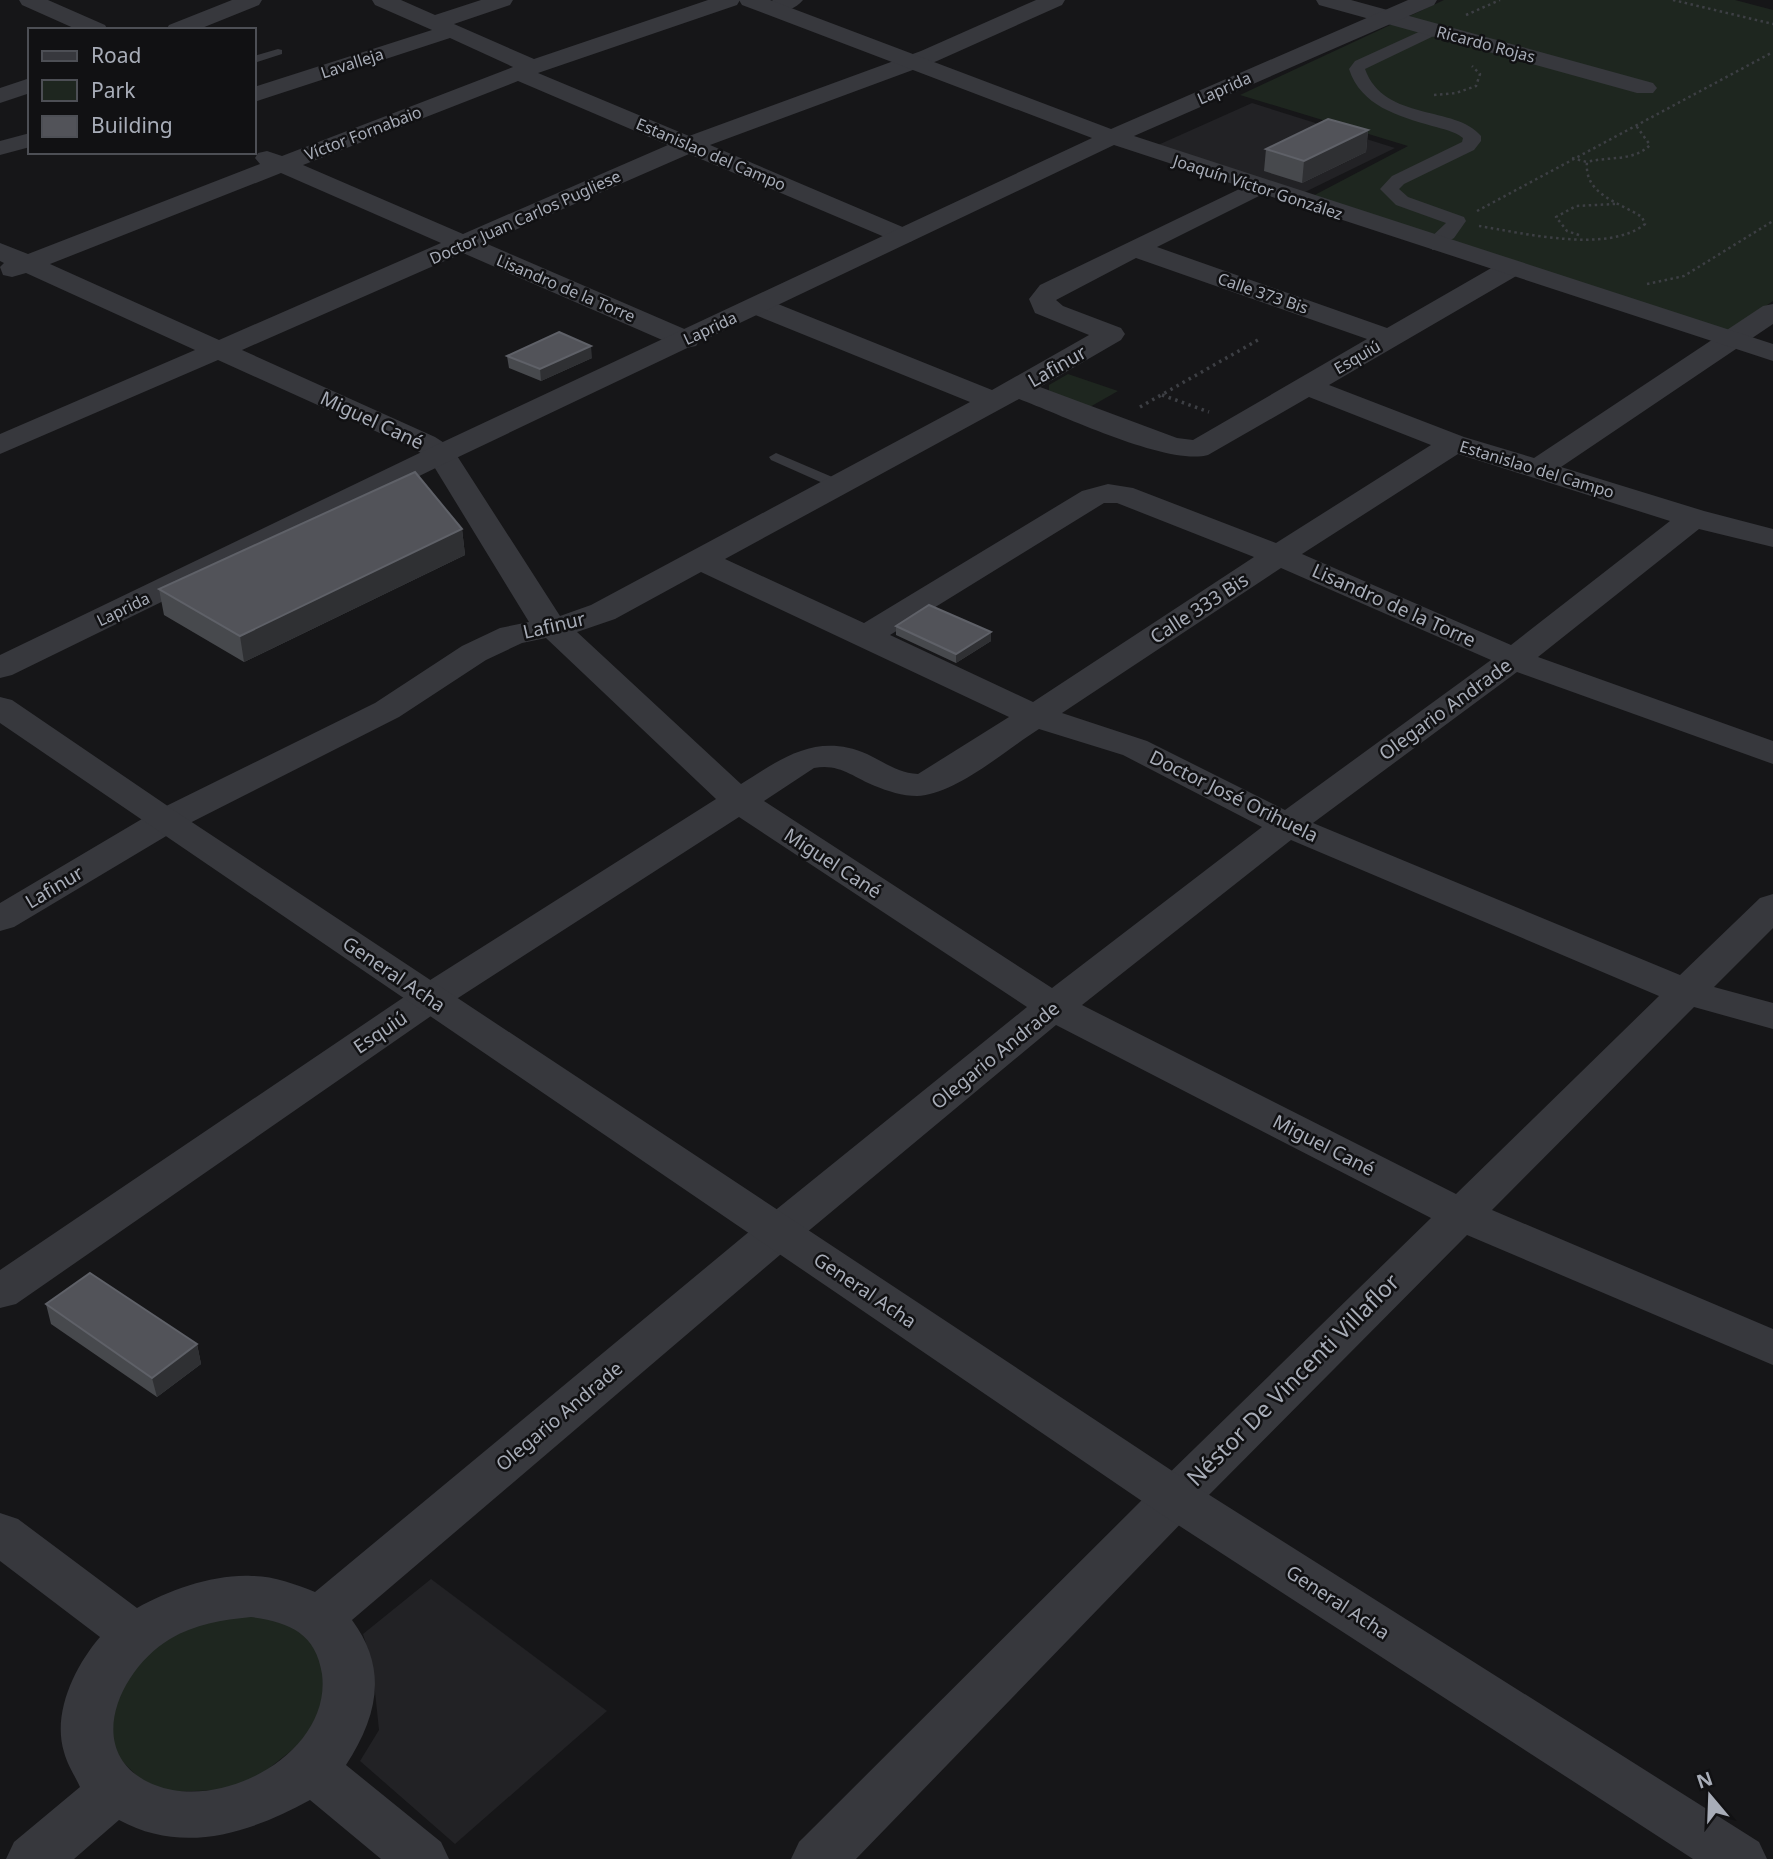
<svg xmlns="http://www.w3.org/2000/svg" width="1773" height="1859" font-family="'Noto Sans',sans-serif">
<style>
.built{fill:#222225}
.green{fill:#1e261f}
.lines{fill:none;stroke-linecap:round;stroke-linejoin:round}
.path-far1{stroke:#3d3f44;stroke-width:2.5;stroke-dasharray:2.5 3.5;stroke-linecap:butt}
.path{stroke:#3d3f44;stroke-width:3.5;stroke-dasharray:2.5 4.5;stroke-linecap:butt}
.service{fill:#37383d;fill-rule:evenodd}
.pedestrian{fill:#37383d;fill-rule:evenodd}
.minor{fill:#37383d;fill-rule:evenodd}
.tertiary{fill:#37383d;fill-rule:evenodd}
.wall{fill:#47494d}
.shaded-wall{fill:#2f3033}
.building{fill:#525359;stroke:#5f6168;stroke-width:2}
.labels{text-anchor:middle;stroke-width:5;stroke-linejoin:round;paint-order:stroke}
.far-street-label{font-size:16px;fill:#a8adb8;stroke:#111113}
.street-label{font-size:19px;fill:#a8adb8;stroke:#111113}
.near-street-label{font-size:23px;fill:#a8adb8;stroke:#111113}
</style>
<rect width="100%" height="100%" fill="#161618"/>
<path class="built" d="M 1252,103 L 1395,148 L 1303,193 L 1158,145 Z
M 431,1579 L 607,1711 L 455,1844 L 360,1761 L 379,1730 L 372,1663 L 363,1634 Z"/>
<path class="green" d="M 1444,0 L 1735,0 L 1773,10 L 1773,301 L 1725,334 L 1307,199 L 1408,146 L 1240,95 Z
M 1068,374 L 1118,391 L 1088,408 L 1049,393 L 1049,385 Z
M 272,1611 L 322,1641 L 326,1723 L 243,1789 L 171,1792 L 141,1780 L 120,1759 L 109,1733 L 122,1674 L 172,1627 Z"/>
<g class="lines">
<path class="path-far1" d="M 1673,0 L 1773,24
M 1466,15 L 1500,0
M 1434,95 L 1456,93 L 1476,86 L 1480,74 L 1472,66
M 1572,158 L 1587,162
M 1477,211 L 1773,52
M 1479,226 C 1523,233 1608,254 1645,224 L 1642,217 C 1619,202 1584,195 1587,162 C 1609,156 1633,162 1650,145 L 1635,124
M 1579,235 L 1567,231 L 1556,217 L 1576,206 L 1615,204
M 1647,284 L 1684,276 L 1773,221"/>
<path class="path" d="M 1162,395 L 1209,412
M 1140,407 L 1258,340"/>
<path class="service" d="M 278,49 L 282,50 L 282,54 L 254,63 L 254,56 Z
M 776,453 L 844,482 L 847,485 L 839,490 L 834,488 L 771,460 L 769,457 Z"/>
<path class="pedestrian" d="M 1434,25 L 1442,30 L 1440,33 L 1365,69 C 1384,122 1456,105 1481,136 L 1481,141 L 1474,150 L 1404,184 L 1399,189 L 1408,197 L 1464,217 L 1466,221 L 1454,238 L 1433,250 L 1424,244 L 1446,223 L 1396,205 L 1380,189 L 1392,176 L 1462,142 L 1463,138 C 1454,131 1443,129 1432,126 C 1398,116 1361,106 1349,69 L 1355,61 Z"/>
<path class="minor" d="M 19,0 L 48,0 L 105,25 L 108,30 L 78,30 L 22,5 Z
M 232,0 L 262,0 L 259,5 L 197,30 L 166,30 L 169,25 Z
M 372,0 L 401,0 L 435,15 L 481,0 L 513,0 L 510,5 L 454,24 L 534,59 L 708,0 L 740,0 L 737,5 L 538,73 L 689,136 L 921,51 L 1036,0 L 1065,0 L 1062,5 L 937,61 L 710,145 L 912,231 L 916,236 L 912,241 L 903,244 L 894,241 L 689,154 L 485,243 L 696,334 L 700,340 L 696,346 L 686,348 L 676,346 L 463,253 L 242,350 L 435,437 L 452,448 L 560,616 L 591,605 L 970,402 L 748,312 L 744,306 L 748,300 L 758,298 L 768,300 L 992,390 L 1089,335 L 1035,313 L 1029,299 L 1040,285 L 1258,180 L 1267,182 L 1270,187 L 1267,192 L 1157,247 L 1387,328 L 1500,263 L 1509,261 L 1518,263 L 1522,269 L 1518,275 L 1329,385 L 1464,437 L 1534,458 L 1763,306 L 1773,304 L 1773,324 L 1561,467 L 1704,511 L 1773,529 L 1773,547 L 1699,529 L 1538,657 L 1773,741 L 1773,764 L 1517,672 L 1313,823 L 1680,975 L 1760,898 L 1773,894 L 1773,928 L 1714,987 L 1773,1003 L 1773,1029 L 1694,1007 L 1492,1210 L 1773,1329 L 1773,1365 L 1467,1235 L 1192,1512 L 856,1859 L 791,1859 L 799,1842 L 1158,1484 L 1431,1218 L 1056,1025 L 794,1243 L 352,1620 C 389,1670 377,1717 346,1765 L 441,1842 L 449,1859 L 381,1859 L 310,1800 C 250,1833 183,1855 119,1820 L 74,1859 L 6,1859 L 14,1842 L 80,1787 C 75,1776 67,1764 64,1752 C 52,1713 75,1666 100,1637 L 0,1561 L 0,1513 L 18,1519 L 137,1608 C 169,1590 214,1574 252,1576 C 273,1576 295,1584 315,1592 L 762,1221 L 1027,1007 L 739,817 L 444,1007 L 16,1304 L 0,1308 L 0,1270 L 416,989 L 716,799 L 546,638 L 522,643 L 486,660 L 399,717 L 178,829 L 14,927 L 0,931 L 0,903 L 152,813 L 375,703 L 462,646 L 500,628 L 529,622 L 430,460 L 415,449 L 218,360 L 0,454 L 0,434 L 195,350 L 26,273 L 12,277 L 3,275 L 0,267 L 4,263 L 0,261 L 0,243 L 28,254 L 260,164 L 255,158 L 258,153 L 267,151 L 282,156 L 513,67 L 450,38 L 254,102 L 254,87 L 432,30 L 375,5 ZM 518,81 L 668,145 L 463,234 L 303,165 ZM 281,173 L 441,243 L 219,340 L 50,264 ZM 1136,258 L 1367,339 L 1193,440 L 1177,438 L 1040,387 L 1121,340 L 1125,334 L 1121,328 L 1063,306 L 1056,300 ZM 1309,397 L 1431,445 L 1276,543 L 1133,488 L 1108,484 L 1082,491 L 864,623 L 725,559 L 1019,399 C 1062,415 1167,466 1208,455 ZM 1458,454 L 1670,521 L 1511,645 L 1302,554 ZM 1104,503 L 1117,503 L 1254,557 L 1033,702 L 890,635 ZM 1281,568 L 1491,660 L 1285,810 L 1147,741 L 1062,713 ZM 701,572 L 1009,717 L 918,774 C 898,773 884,762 867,754 C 817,732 782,758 741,784 L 577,632 L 615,619 ZM 1039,729 L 1123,755 L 1262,827 L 1052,988 L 764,801 L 814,768 C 839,763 853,777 875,786 C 887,791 903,796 917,796 C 955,795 1007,749 1039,729 ZM 1291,840 L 1659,996 L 1456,1194 L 1082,1005 ZM 251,1617 C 289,1622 316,1633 322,1674 C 332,1752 223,1812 155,1785 C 81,1756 118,1670 170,1639 C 195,1624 222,1620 251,1617 Z
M 773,0 L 803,0 C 795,10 776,16 764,13 L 761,8 Z
M 1316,0 L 1351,0 L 1653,83 L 1657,88 L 1653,93 L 1637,93 L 1319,5 Z
M 30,78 L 30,93 L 0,103 L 0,88 Z
M 30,133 L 30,147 L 0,155 L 0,141 Z"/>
<path class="tertiary" d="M 739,0 L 770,0 L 1111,129 L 1408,0 L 1437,0 L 1434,5 L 1134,136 L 1773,344 L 1773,361 L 1114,145 L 452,460 L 12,675 L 0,678 L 0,655 L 430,448 L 1092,138 L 742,5 Z
M 0,697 L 12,700 L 178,813 L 1192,1484 L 1759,1842 L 1767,1859 L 1693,1859 L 1158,1512 L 0,723 Z"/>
</g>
<path class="wall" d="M 1368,130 L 1366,152 L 1302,183 L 1264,171 L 1266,149 Z
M 507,356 L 592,358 L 541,381 L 509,368 Z
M 462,529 L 465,555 L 244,662 L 164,615 L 159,589 Z
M 896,626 L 991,641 L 956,663 L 896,635 Z
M 46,1304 L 197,1344 L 201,1364 L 157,1397 L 51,1324 Z"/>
<path class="shaded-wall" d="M 1368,130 L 1366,152 L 1302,183 L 1304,161 Z
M 591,346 L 592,358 L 541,381 L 540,369 Z
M 462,529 L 465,555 L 244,662 L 240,636 Z
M 991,632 L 991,641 L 956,663 L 956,654 Z
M 197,1344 L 201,1364 L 157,1397 L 152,1378 Z"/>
<path class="building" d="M 1328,119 L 1368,130 L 1304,161 L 1266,149 Z
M 559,332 L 591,346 L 540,369 L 507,356 Z
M 415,472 L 462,529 L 240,636 L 159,589 Z
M 929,605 L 991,632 L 956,654 L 896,626 Z
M 90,1273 L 197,1344 L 152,1378 L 46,1304 Z"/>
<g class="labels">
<g class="far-street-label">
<text transform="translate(1486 44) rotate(15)" y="6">Ricardo Rojas</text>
<text transform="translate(352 63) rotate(-18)" y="6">Lavalleja</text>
<text transform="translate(1224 88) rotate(-24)" y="6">Laprida</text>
<text transform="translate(363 133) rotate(-21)" y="6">Víctor Fornabaio</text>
<text transform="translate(711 154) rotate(23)" y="6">Estanislao del Campo</text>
<text transform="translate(1258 187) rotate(18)" y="6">Joaquín Víctor González</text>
<text transform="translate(525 217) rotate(-24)" y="6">Doctor Juan Carlos Pugliese</text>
<text transform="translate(566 288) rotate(23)" y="6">Lisandro de la Torre</text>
<text transform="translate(1263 293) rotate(19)" y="6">Calle 373 Bis</text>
<text transform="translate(710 328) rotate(-25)" y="6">Laprida</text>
<text transform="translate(1357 357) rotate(-30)" y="6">Esquiú</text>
<text transform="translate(1537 469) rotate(17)" y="6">Estanislao del Campo</text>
<text transform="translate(123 609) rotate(-26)" y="6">Laprida</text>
</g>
<g class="street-label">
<text transform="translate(1057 366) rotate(-30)" y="7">Lafinur</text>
<text transform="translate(372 420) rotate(25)" y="7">Miguel Cané</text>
<text transform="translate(1394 605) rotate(24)" y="7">Lisandro de la Torre</text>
<text transform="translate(1199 608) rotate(-33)" y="7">Calle 333 Bis</text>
<text transform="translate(554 625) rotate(-13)" y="7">Lafinur</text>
<text transform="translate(1445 709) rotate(-36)" y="7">Olegario Andrade</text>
<text transform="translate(1234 796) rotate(26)" y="7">Doctor José Orihuela</text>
<text transform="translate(833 863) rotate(33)" y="7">Miguel Cané</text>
<text transform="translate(54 887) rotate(-31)" y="7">Lafinur</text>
<text transform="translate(394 974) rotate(34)" y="7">General Acha</text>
<text transform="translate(380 1032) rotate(-34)" y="7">Esquiú</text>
<text transform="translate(995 1055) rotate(-39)" y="7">Olegario Andrade</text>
<text transform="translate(1324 1145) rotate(27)" y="7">Miguel Cané</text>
<text transform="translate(865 1290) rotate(34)" y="7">General Acha</text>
<text transform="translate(559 1416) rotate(-40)" y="7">Olegario Andrade</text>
<text transform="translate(1338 1602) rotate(33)" y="7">General Acha</text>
</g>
<g class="near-street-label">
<text transform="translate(1293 1380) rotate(-45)" y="8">Néstor De Vincenti Villaflor</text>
</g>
</g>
<rect x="28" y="28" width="228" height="126" fill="#111113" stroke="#4d4f55" stroke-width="2"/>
<rect x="42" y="51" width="35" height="10" fill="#37383d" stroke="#4d4f55" stroke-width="2"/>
<text x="91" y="63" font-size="21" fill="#a8adb8">Road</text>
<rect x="42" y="80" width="35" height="21" fill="#1e261f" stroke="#4d4f55" stroke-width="2"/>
<text x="91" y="98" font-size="21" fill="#a8adb8">Park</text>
<rect x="42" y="116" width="35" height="21" fill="#525359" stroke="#4d4f55" stroke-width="2"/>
<text x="91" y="133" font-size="21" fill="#a8adb8">Building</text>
<g transform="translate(1710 1796) rotate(341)" stroke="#111113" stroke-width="5" paint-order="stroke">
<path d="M0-5L12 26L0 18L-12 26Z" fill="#a8adb8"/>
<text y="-10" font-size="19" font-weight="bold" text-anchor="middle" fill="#a8adb8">N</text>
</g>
</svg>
